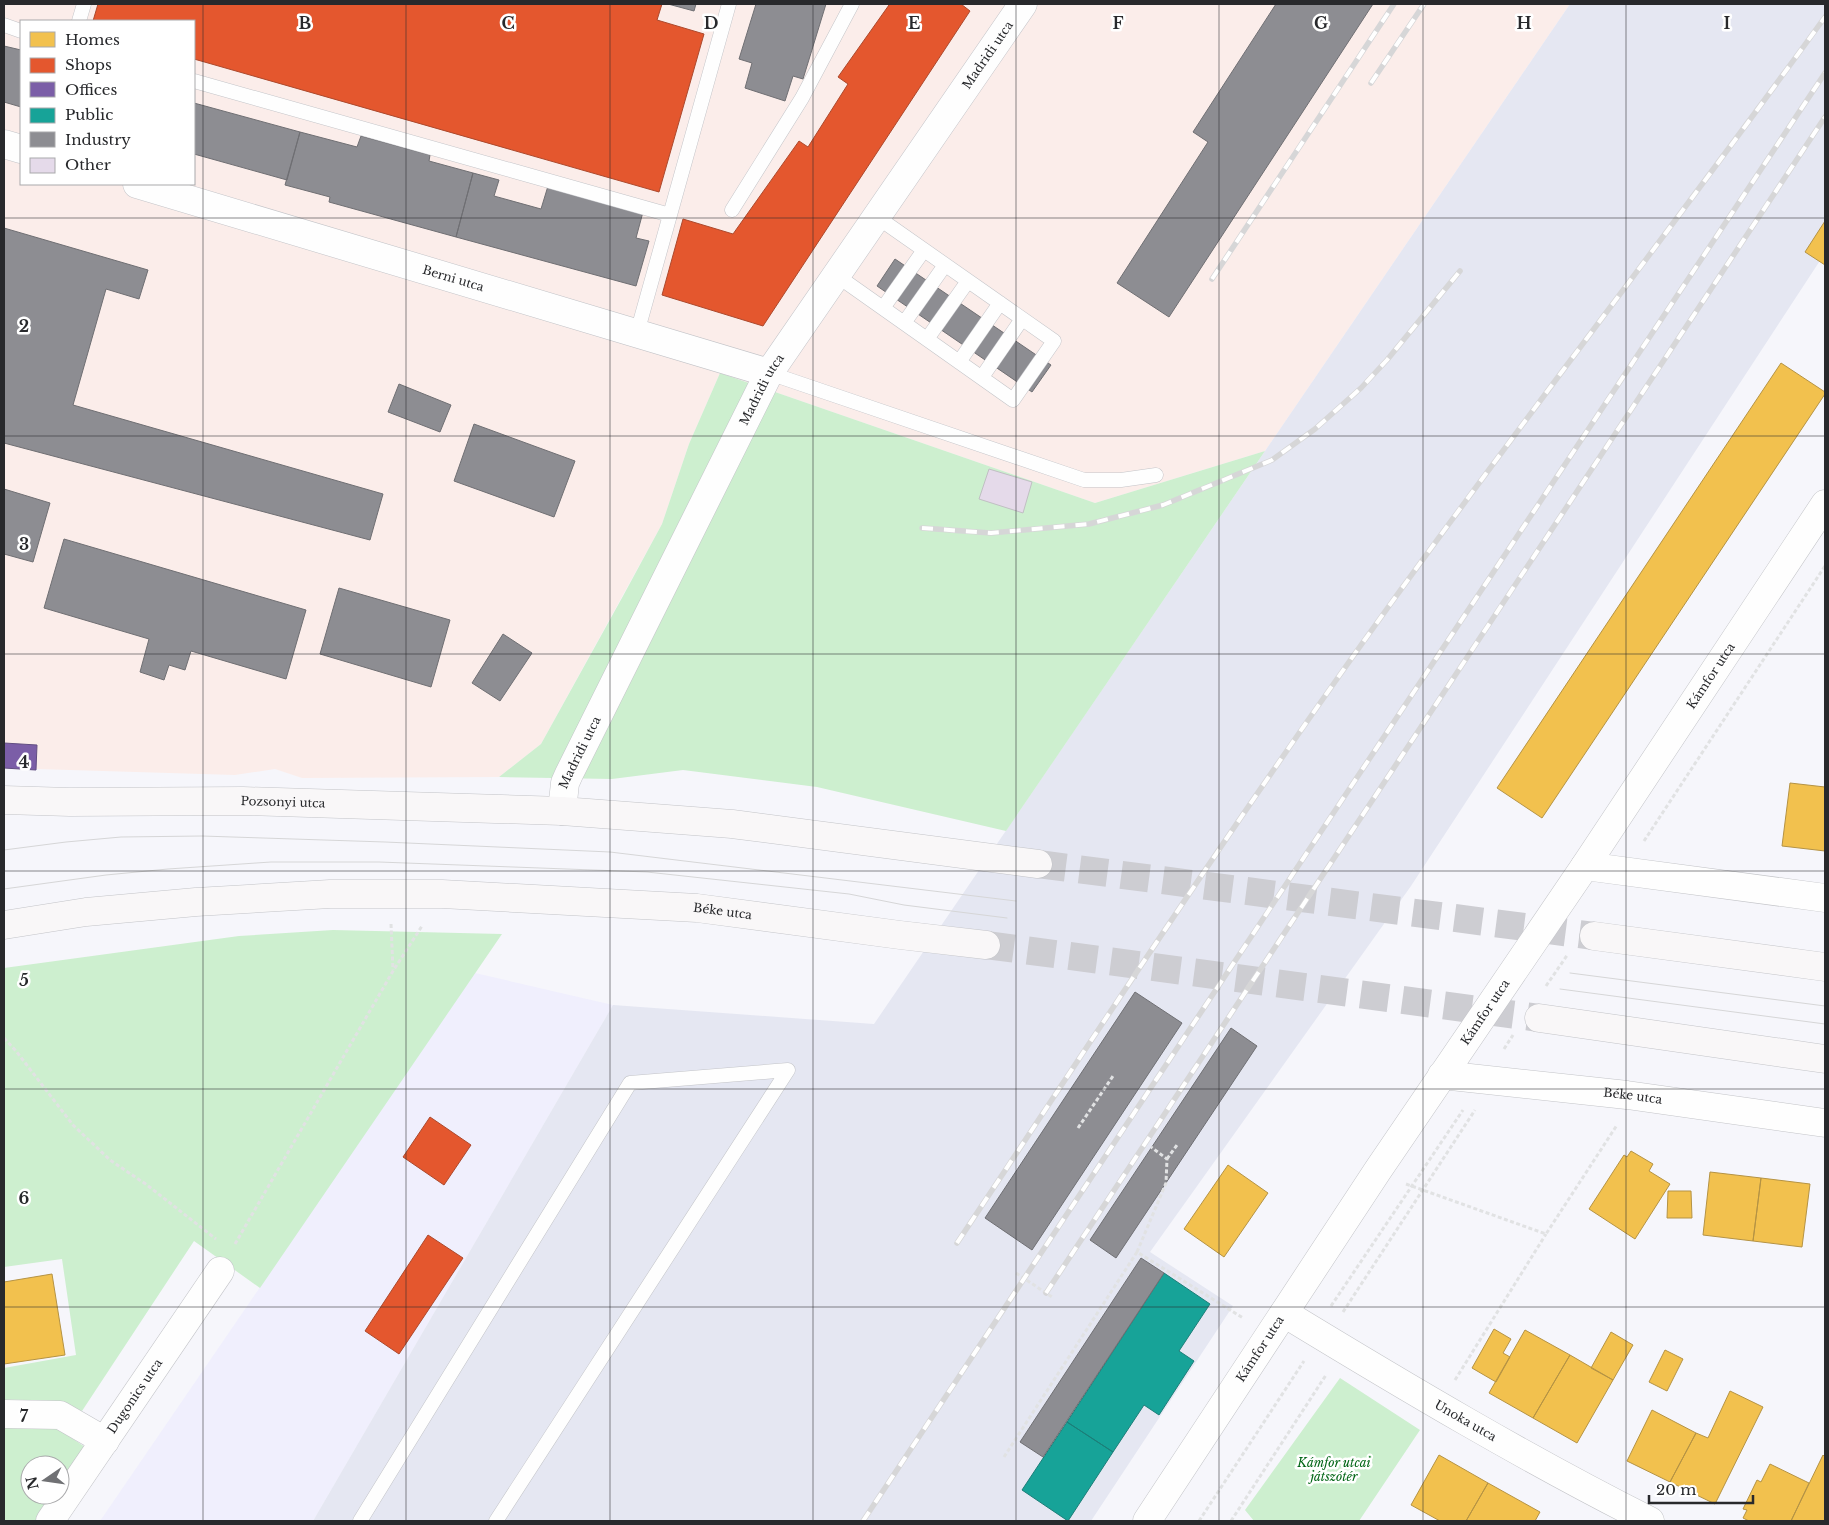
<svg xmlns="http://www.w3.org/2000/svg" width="1829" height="1525" font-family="'Libre Baskerville',serif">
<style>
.commercial{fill:#f0effd}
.industrial{fill:#fbedea;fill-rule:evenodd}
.built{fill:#e5e7f2}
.green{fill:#cdefcf}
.homes{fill:#f2c14e;stroke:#b59344}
.shops{fill:#e4572e;stroke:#ac492d}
.offices{fill:#7b5ea7;stroke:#624e82}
.public{fill:#17a398;stroke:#1c7e78}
.industry{fill:#8d8d92;stroke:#6f6f73}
.building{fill:#e5daea;stroke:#c0bfc3}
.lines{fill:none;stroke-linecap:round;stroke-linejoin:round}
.secondary-tunnel{stroke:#cdcdd2;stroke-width:28;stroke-dasharray:28 14;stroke-linecap:butt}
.service-casing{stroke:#c3c4c8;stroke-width:15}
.minor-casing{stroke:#c3c4c8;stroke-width:29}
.tertiary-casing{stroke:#c3c4c8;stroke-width:29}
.secondary-casing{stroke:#c3c4c8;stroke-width:29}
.path{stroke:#e1e2e3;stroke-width:3;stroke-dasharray:4 2.5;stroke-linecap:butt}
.service{stroke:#fefefe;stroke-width:14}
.minor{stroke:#fefefe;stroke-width:28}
.tertiary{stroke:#fefefe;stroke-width:28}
.secondary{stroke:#f9f7f8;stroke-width:28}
.tram{stroke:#d6d6d7;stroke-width:1}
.rail-casing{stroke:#d6d6d7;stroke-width:5.5}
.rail{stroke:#fff;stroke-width:4;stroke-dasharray:11;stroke-linecap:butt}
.grid{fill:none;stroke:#28292c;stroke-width:1;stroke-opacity:0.55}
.labels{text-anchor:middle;stroke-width:5;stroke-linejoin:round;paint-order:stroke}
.street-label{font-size:12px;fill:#28292c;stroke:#fff}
.park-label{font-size:12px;font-style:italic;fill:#006515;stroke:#fff}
.grid-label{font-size:16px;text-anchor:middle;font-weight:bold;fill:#28292c;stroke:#fff;stroke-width:5;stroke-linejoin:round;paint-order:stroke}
</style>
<rect width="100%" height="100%" fill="#f6f6fb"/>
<path class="commercial" d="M 475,973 L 613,1005 L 313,1521 L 100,1521 Z"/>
<path class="industrial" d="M 4,4 L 1570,4 L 1265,451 L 1095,503 L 720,373 L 689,444 L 662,524 L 541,744 L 499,777 L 302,778 L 275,769 L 235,775 L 4,768 ZM 21,21 L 194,21 L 194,184 L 21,184 Z"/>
<path class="built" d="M 1570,4 L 1825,4 L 1825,253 L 1411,886 L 1150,1252 L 1233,1306 L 1091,1521 L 313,1521 L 613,1005 L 874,1024 Z"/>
<path class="green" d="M 720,373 L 1095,503 L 1265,451 L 1006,831 L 817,787 L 683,770 L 612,779 L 499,777 L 541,744 L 623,596 L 662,524 L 689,444 Z
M 333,930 L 502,934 L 260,1288 L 194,1241 L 82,1411 C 53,1401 34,1399 4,1400 L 4,1368 L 76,1355 L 62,1259 L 4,1267 L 4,968 L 239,936 Z
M 1340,1378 L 1420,1430 L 1359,1521 L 1254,1521 L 1245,1510 Z
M 48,1422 L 85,1447 L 60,1486 L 60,1465 L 30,1465 L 30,1495 L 54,1495 L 37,1521 L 4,1521 L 4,1428 Z"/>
<path class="homes" d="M 1825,221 L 1825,265 L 1805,252 Z
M 1781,363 L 1825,392 L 1825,394 L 1542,818 L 1497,788 Z
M 1790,783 L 1825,787 L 1825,851 L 1782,846 Z
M 1631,1151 L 1653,1164 L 1649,1171 L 1670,1184 L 1635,1239 L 1589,1209 L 1624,1155 L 1627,1157 Z
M 1228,1165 L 1268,1193 L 1224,1257 L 1184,1229 Z
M 1710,1172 L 1761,1178 L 1753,1241 L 1703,1235 Z
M 1761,1178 L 1810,1184 L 1802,1247 L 1753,1241 Z
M 1668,1191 L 1691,1191 L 1692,1218 L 1667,1218 Z
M 52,1274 L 65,1355 L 4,1364 L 4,1282 Z
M 1494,1329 L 1511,1339 L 1503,1353 L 1510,1357 L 1496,1382 L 1472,1368 Z
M 1525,1330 L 1570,1355 L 1533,1418 L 1489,1393 Z
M 1611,1332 L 1633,1345 L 1613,1380 L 1591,1368 Z
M 1665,1350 L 1683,1359 L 1667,1391 L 1649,1382 Z
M 1570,1355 L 1613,1380 L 1577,1443 L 1533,1418 Z
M 1730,1391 L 1763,1407 L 1715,1504 L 1670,1482 L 1696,1433 L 1708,1438 Z
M 1652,1410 L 1696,1433 L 1670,1482 L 1627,1461 Z
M 1439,1455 L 1488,1483 L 1466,1521 L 1440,1521 L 1411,1505 Z
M 1823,1455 L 1825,1457 L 1825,1521 L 1791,1521 Z
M 1770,1464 L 1809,1483 L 1791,1521 L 1749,1521 L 1743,1518 L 1747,1510 L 1743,1509 L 1757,1480 L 1761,1482 Z
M 1488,1483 L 1540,1512 L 1535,1521 L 1466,1521 Z"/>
<path class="shops" d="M 98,4 L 662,4 L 657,20 L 704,34 L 659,192 L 194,59 L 194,21 L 93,21 Z
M 887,4 L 961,4 L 970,11 L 763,326 L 662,295 L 683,219 L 733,234 L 799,141 L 808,147 L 848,84 L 838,77 L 889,5 Z
M 430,1117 L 471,1145 L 444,1185 L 403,1157 Z
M 428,1235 L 463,1258 L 399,1354 L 365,1331 Z"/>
<path class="offices" d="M 4,743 L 37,745 L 36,770 L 4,768 Z"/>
<path class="public" d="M 1164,1273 L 1210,1304 L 1179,1351 L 1194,1361 L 1159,1415 L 1144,1405 L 1113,1452 L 1067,1422 Z
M 1067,1422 L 1113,1452 L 1068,1521 L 1022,1490 Z"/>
<path class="industry" d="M 668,4 L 696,4 L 694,11 Z
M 756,4 L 826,4 L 803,79 L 793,76 L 785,101 L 745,88 L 752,63 L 739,59 Z
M 1276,4 L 1373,4 L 1169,317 L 1117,283 L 1208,142 L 1193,132 Z
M 4,46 L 21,50 L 21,107 L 4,102 Z
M 194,103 L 300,132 L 287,180 L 194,154 Z
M 300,132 L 357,147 L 361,136 L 430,155 L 429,161 L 473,173 L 456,237 L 329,202 L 330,197 L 285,185 Z
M 473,173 L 499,180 L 494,196 L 541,209 L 548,186 L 643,212 L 636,238 L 649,241 L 636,286 L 456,237 Z
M 4,228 L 148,270 L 139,299 L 106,289 L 73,405 L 383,494 L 370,540 L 4,443 Z
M 895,259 L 1051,365 L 1032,392 L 877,286 Z
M 399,384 L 451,405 L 440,432 L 388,412 Z
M 474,424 L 575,461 L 554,517 L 454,481 Z
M 4,489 L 50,503 L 33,562 L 4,554 Z
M 64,539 L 306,610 L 286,679 L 191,651 L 185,670 L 169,665 L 164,680 L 140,672 L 149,639 L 44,608 Z
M 339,588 L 450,620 L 431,687 L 320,654 Z
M 503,634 L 532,653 L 500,701 L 472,683 Z
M 1135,992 L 1182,1023 L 1032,1250 L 985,1218 Z
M 1231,1028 L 1257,1046 L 1116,1258 L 1090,1240 Z
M 1141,1258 L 1164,1273 L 1043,1457 L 1020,1442 Z"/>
<path class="building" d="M 989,469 L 1032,482 L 1023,513 L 979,499 Z"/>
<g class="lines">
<path class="secondary-tunnel" d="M 1038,864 L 1594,936
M 986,945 L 1539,1018"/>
<g class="service-casing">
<path id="service" d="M 79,21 L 84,4
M 4,25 L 21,31
M 194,81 L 670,215
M 732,210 L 802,98 L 852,4
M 836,275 L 1013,400 L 1054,341 L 877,217
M 883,308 L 924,250
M 904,323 L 945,265
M 637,333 L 729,4
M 927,339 L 968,281
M 959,362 L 1000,303
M 769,373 L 1084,480 L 1121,480 L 1156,475
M 982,377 L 1022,319
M 360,1521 L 630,1083 L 788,1070 L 496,1521"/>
</g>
<g class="minor-casing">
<g id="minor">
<path d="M 4,144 L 21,149"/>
<path id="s1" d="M 137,184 L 769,373"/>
<path id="s2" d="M 562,811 L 565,783 L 569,774 L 769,373 L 1023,4"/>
<path d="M 1585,866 L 1825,898"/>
<path id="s3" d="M 1442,1075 L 1627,1095 L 1825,1123"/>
<path id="s4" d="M 1284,1313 C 1404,1386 1525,1458 1650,1521"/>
<path d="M 4,1414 L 60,1415 L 105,1441"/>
<path id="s5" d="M 50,1521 L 220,1271"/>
</g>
</g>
<g class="tertiary-casing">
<g id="tertiary">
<path id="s6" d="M 1147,1521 L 1378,1170 L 1585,866 L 1825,504"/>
</g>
</g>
<g class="secondary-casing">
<g id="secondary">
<path id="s7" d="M 4,800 L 70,802 L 243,801 L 562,811 L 732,824 L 1038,864"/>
<path id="s8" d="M 4,925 L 86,912 L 196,902 L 330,894 L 442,894 L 697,908 L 900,935 L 986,945"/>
<path d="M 1594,936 L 1825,967"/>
<path d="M 1539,1018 L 1825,1059"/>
</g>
</g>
<path class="path" d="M 1644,841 L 1825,566
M 391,924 L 393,970
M 1546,986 L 1568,954
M 4,1038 L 16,1051 L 73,1125 L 110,1160 L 147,1185 L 216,1239
M 1504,1049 L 1513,1035
M 1078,1128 L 1113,1076
M 1167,1159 L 1177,1145
M 1406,1184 L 1546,1234 L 1617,1125
M 235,1244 L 393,971 L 422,926
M 1137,1252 L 1166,1183 L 1167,1159 L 1151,1147
M 1016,1273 L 1052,1297
M 1331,1306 L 1463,1110
M 1343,1312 L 1475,1110
M 1455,1380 L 1546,1234
M 1004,1457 L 1137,1252 L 1243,1318
M 1199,1521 L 1304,1361
M 1231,1521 L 1326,1375"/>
<use href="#service" class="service"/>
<use href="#minor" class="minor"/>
<use href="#tertiary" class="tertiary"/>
<use href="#secondary" class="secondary"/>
<path class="tram" d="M 4,850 L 66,842 L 121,837 L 202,836 L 385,842 L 610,852 L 1016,901
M 4,889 L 106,875 L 168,869 L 271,862 L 379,862 L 647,872 L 849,894 L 904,905 L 1007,918
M 1570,973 L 1825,1006
M 1560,989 L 1825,1024"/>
<g class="rail-casing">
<path id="rail" d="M 1371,83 L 1424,4
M 1212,279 L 1394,4
M 922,528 L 991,533 L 1089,524 L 1163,505 L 1272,460 L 1315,429 L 1361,388 L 1387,360 L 1460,271
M 957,1243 C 1099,1029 1239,814 1389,606 C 1532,408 1682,215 1825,17
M 1046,1293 L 1825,117
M 863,1521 L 1825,73"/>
</g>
<use href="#rail" class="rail"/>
</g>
<path class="grid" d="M 203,4 L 203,1521M 406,4 L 406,1521M 610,4 L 610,1521M 813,4 L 813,1521M 1016,4 L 1016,1521M 1219,4 L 1219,1521M 1423,4 L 1423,1521M 1626,4 L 1626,1521M 4,218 L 1825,218M 4,436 L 1825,436M 4,654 L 1825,654M 4,871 L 1825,871M 4,1089 L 1825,1089M 4,1307 L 1825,1307"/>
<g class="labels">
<g class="street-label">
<text dy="4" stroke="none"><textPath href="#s2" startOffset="872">Madridi utca</textPath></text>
<text dy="4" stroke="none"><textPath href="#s1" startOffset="330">Berni utca</textPath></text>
<text dy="4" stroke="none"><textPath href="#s2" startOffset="468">Madridi utca</textPath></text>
<text dy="4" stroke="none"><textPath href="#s6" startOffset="1016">Kámfor utca</textPath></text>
<text dy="4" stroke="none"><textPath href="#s2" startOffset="62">Madridi utca</textPath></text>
<text dy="4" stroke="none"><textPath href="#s7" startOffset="279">Pozsonyi utca</textPath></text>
<text dy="4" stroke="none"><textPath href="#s8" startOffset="721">Béke utca</textPath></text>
<text dy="4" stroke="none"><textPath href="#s6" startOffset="611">Kámfor utca</textPath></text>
<text dy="4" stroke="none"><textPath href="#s3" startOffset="192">Béke utca</textPath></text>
<text dy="4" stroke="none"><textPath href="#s6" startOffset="206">Kámfor utca</textPath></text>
<text dy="4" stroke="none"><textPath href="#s5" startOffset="151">Dugonics utca</textPath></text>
<text dy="4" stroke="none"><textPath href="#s4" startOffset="211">Unoka utca</textPath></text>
</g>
<g class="park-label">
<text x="1334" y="1467">Kámfor utcai<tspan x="1334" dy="14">játszótér</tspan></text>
</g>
</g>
<g class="grid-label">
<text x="305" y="29">B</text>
<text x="508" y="29">C</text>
<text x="711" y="29">D</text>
<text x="914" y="29">E</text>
<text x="1118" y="29">F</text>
<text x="1321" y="29">G</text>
<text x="1524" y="29">H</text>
<text x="1727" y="29">I</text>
<text x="24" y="332">2</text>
<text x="24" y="550">3</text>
<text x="24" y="768">4</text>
<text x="24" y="986">5</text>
<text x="24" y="1204">6</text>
<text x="24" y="1422">7</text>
</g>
<rect width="1829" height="1525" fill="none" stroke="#28292c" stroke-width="10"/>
<rect x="20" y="20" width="175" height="165" fill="#ffffff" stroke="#a9a9ab"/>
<rect x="30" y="32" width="25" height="15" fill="#f2c14e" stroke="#a9a9ab"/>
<text x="65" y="45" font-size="15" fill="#28292c">Homes</text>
<rect x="30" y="58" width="25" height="15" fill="#e4572e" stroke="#a9a9ab"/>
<text x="65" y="70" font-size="15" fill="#28292c">Shops</text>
<rect x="30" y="82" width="25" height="15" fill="#7b5ea7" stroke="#a9a9ab"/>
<text x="65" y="95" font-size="15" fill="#28292c">Offices</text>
<rect x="30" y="108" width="25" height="15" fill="#17a398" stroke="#a9a9ab"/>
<text x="65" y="120" font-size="15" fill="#28292c">Public</text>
<rect x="30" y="132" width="25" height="15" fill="#8d8d92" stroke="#a9a9ab"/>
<text x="65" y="145" font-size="15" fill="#28292c">Industry</text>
<rect x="30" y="158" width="25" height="15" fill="#e5daea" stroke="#a9a9ab"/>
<text x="65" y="170" font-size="15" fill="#28292c">Other</text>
<g transform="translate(45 1480) rotate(257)"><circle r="24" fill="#ffffff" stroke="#a9a9ab"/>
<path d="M0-4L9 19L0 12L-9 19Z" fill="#707174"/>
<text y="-8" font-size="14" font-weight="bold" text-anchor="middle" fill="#28292c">N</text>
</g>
<path d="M1649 1495v8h104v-8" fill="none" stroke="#28292c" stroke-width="2.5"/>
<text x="1656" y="1495" font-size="15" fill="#28292c" stroke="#ffffff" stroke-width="4" paint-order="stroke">20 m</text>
</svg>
